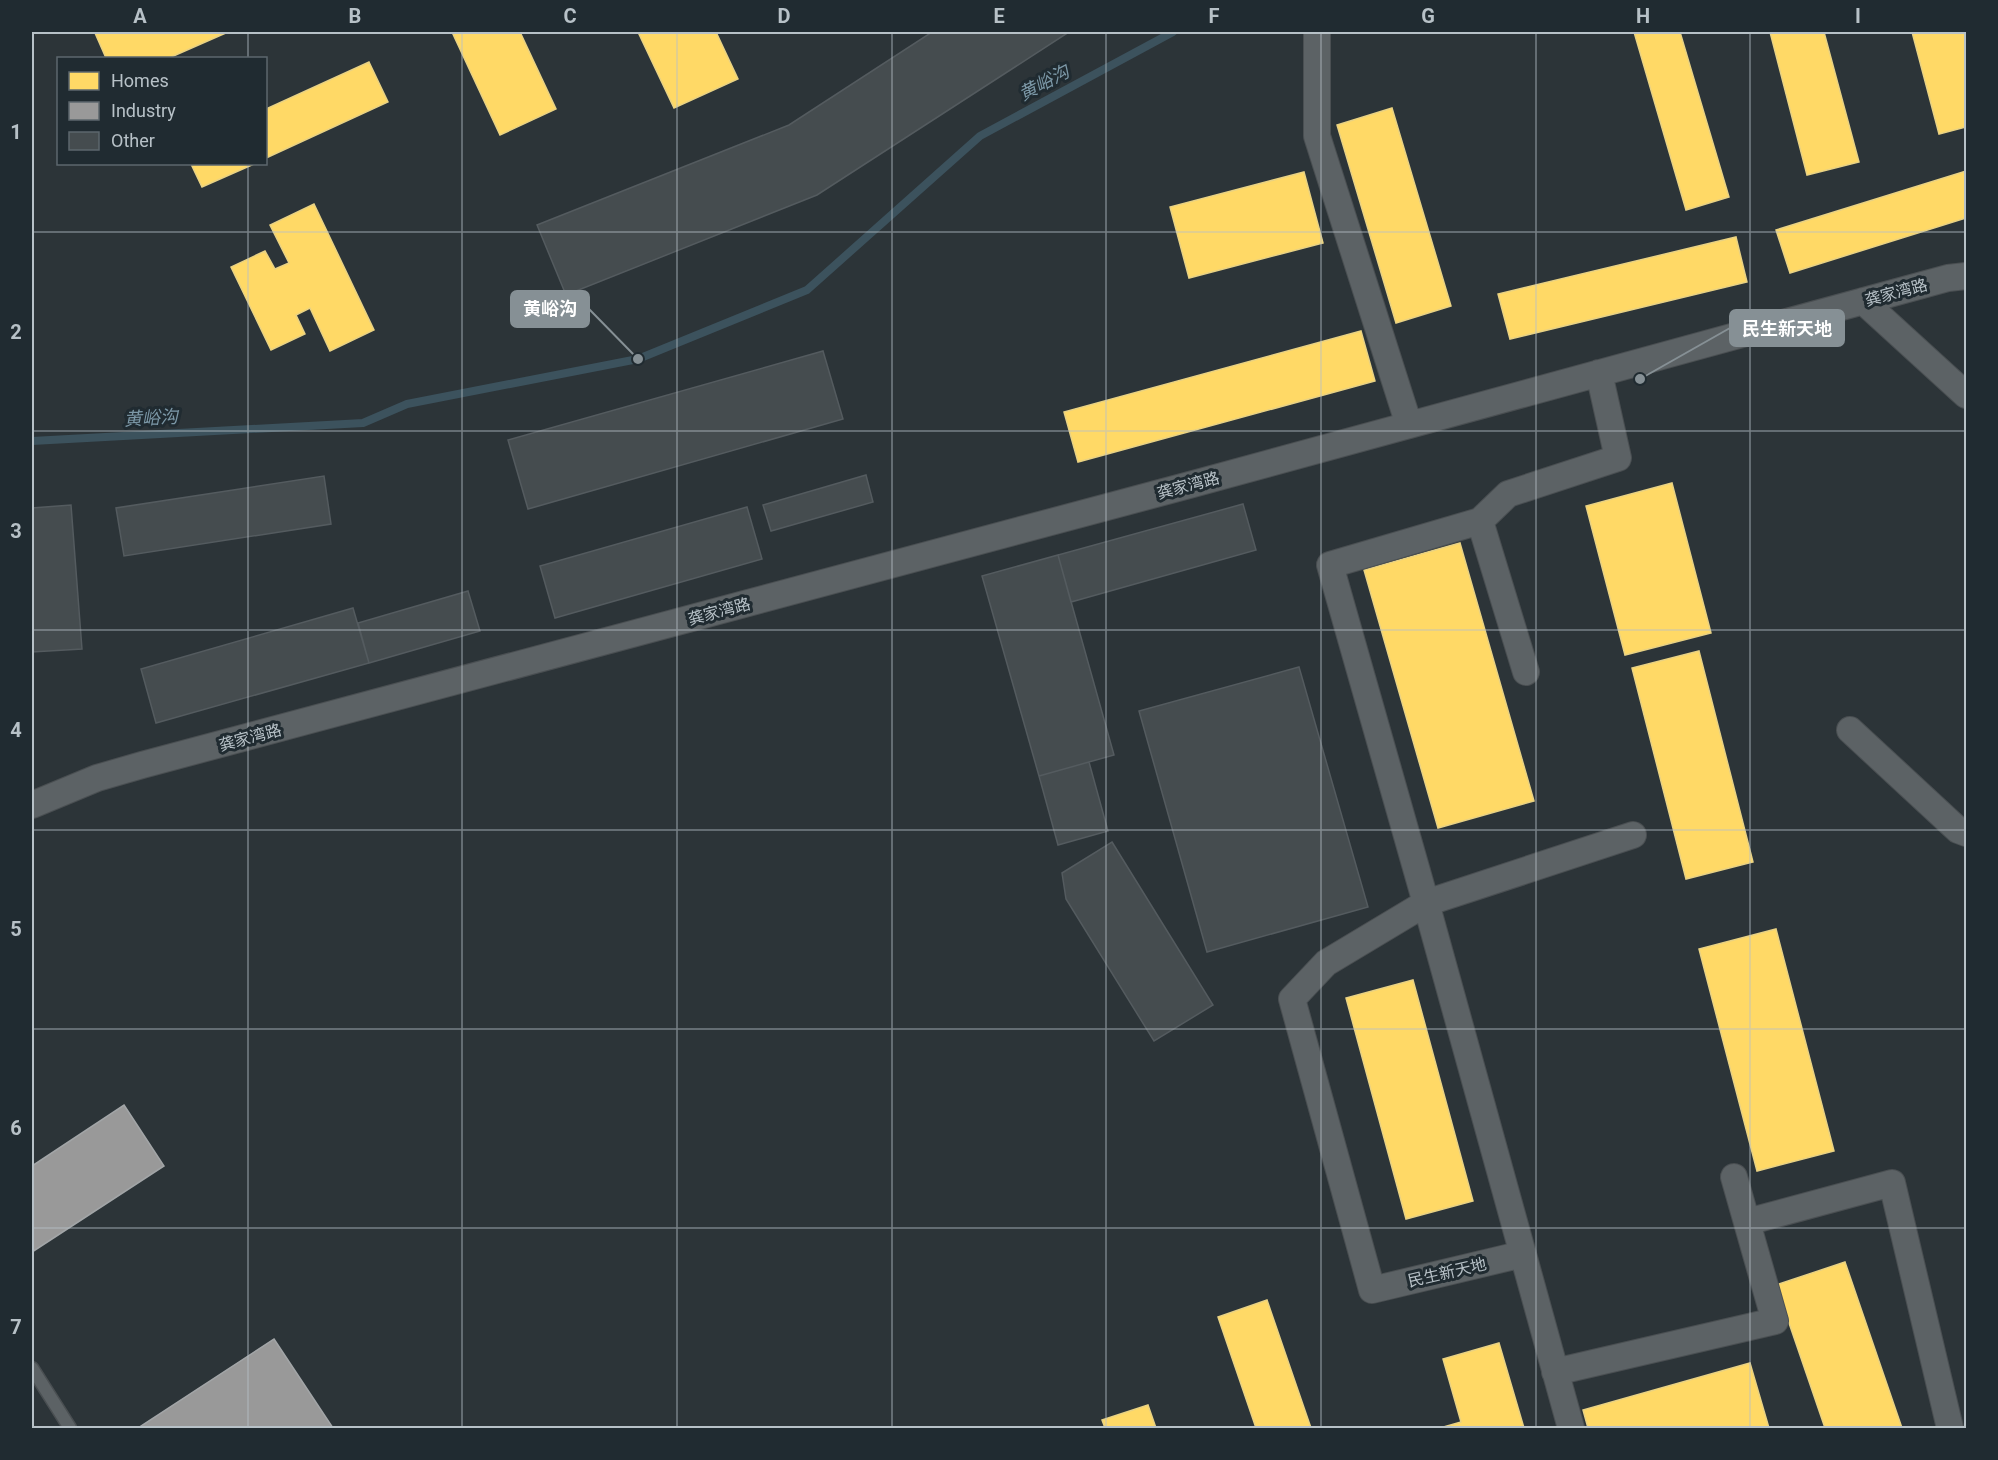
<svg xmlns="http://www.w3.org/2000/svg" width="1998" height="1460" font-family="Roboto,'Noto Sans SC',sans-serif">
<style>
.homes{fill:#ffd966;stroke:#e9d283;stroke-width:1.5}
.industry{fill:#999;stroke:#a2a5a7;stroke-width:1.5}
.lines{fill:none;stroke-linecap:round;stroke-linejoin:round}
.stream{stroke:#3c525d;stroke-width:8}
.building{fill:#454c4f;stroke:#545b5f;stroke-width:1.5}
.lane-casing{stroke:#4a4f52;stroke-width:15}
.street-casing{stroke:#4a4f52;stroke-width:28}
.lane{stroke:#5c6265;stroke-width:12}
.street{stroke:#5c6265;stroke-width:26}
.grid{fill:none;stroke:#b7c1c7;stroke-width:1.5;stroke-opacity:0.55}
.labels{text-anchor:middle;stroke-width:6;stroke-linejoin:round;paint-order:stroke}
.street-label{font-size:16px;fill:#b7c1c7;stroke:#202b31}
.water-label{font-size:18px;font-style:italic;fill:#7c98a7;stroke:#202b31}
.leader{fill:none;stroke:#869095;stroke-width:2}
.callout-dot{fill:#869095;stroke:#202b31;stroke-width:2}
.callout{fill:#869095;stroke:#869095;stroke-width:2}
.callout-label{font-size:18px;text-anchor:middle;font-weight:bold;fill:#fff}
.neatline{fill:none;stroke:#b7c1c7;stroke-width:2}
.grid-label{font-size:20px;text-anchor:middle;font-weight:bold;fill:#b7c1c7}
</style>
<rect width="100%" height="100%" fill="#2c3438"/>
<path class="homes" d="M 98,32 L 228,32 L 169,58 L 106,58 L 95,33 Z
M 452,32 L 520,32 L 556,109 L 500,135 Z
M 638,32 L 716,32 L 738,79 L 674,108 Z
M 1634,32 L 1680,32 L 1729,197 L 1686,210 Z
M 1770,32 L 1824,32 L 1859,162 L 1807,175 Z
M 1912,32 L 1966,32 L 1966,127 L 1939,134 Z
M 369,62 L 388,102 L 266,158 L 266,109 Z
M 1392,108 L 1451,306 L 1396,323 L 1337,125 Z
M 191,164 L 254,164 L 202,187 Z
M 1966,171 L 1966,218 L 1790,273 L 1776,230 Z
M 1304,172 L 1323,243 L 1189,278 L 1170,207 Z
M 314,204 L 374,330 L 330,351 L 310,308 L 296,315 L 305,334 L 271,350 L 231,267 L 265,251 L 275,269 L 289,263 L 270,225 Z
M 1736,237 L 1747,282 L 1510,339 L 1498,294 Z
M 1361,331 L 1375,381 L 1078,462 L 1064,412 Z
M 1672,483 L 1711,633 L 1625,655 L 1586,506 Z
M 1460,543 L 1534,801 L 1438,828 L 1364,570 Z
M 1699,651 L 1753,862 L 1686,879 L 1632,668 Z
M 1776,929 L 1834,1151 L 1757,1171 L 1699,949 Z
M 1413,980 L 1473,1201 L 1406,1219 L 1346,998 Z
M 1845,1262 L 1902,1428 L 1825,1428 L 1776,1285 Z
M 1267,1300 L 1311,1428 L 1256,1428 L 1218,1317 Z
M 1499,1343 L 1524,1428 L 1440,1428 L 1461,1422 L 1443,1359 Z
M 1750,1363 L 1769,1428 L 1588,1428 L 1583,1410 Z
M 1148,1405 L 1156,1428 L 1105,1428 L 1102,1420 Z"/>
<path class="industry" d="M 124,1105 L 164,1166 L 32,1252 L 32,1166 Z
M 274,1339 L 333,1428 L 138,1428 Z"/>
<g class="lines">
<path class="stream" d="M 32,441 L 363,423 L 407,404 L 638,359 L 807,290 L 980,136 L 1173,32"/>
</g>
<path class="building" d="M 932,32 L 1069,32 L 817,195 L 566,295 L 537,225 L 789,125 Z
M 823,351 L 843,419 L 528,509 L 508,440 Z
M 866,475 L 873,502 L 771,531 L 763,505 Z
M 324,476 L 331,524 L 124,556 L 116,508 Z
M 1243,504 L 1256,550 L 1071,602 L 1058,555 Z
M 71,505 L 82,649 L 32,652 L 32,508 Z
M 747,507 L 762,559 L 555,618 L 540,566 Z
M 1058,555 L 1114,755 L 1039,776 L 982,576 Z
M 468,591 L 480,631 L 369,663 L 358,623 Z
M 353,608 L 369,663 L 156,723 L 141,669 Z
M 1299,667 L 1368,907 L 1207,952 L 1139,711 Z
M 1089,762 L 1108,831 L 1058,845 L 1039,776 Z
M 1112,842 L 1213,1005 L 1154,1041 L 1066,899 L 1062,873 Z"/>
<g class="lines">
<g class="lane-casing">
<path id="lane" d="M 32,1368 L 70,1428"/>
</g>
<g class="street-casing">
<path id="street" d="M 1317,32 L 1317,136 L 1409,425
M 1863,301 L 1966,395
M 1480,521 L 1330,565 L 1426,903 L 1571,1428
M 1526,672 L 1480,521 L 1508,494 L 1618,458 L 1599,373
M 1850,730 L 1958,830 L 1966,833
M 32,805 L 97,778 L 142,765 L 1193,484 L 1948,278 L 1966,276
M 1747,1222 L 1892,1183 L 1950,1428
M 1523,1254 L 1372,1290 L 1292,999 L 1326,963 L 1426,903 L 1633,835
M 1555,1372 L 1775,1321 L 1734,1177"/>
</g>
<use href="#lane" class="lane"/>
<use href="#street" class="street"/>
</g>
<path class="grid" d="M 248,32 L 248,58M 462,32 L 462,1428M 677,32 L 677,1428M 892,32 L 892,1428M 1106,32 L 1106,1428M 1321,32 L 1321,1428M 1536,32 L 1536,1428M 1750,32 L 1750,1428M 248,164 L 248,1428M 32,232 L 1966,232M 32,431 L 1966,431M 32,630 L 1966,630M 32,830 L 1966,830M 32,1029 L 1966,1029M 32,1228 L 1966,1228"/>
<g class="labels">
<g class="street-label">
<text transform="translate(1896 292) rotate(-15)" y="6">龚家湾路</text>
<text transform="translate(1188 485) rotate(-15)" y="6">龚家湾路</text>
<text transform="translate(719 611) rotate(-15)" y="6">龚家湾路</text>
<text transform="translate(250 737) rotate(-15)" y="6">龚家湾路</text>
<text transform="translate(1447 1272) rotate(-13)" y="6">民生新天地</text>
</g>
<g class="water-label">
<text transform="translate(1044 83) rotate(-28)" y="6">黄峪沟</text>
<text transform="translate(151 418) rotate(-3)" y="6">黄峪沟</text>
</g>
</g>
<path class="leader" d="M638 359L589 309M1640 379L1730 328"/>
<g class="callout-dot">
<circle cx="638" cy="359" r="6"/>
<circle cx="1640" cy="379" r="6"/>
</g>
<g class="callout">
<rect x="511" y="291" width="78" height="36" rx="6"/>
<rect x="1730" y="310" width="114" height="36" rx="6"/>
</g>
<g class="callout-label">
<text x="550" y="315">黄峪沟</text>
<text x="1787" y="335">民生新天地</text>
</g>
<rect width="1998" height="1460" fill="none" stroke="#202b31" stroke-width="66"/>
<rect x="57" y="57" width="210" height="108" fill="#202b31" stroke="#5c676d" stroke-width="1.5"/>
<rect x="69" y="72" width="30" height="18" fill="#ffd966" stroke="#5c676d" stroke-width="1.5"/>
<text x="111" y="87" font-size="18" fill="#b7c1c7">Homes</text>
<rect x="69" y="102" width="30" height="18" fill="#999999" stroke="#5c676d" stroke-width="1.5"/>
<text x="111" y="117" font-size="18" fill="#b7c1c7">Industry</text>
<rect x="69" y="132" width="30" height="18" fill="#454c4f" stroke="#5c676d" stroke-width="1.5"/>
<text x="111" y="147" font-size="18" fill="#b7c1c7">Other</text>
<rect x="33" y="33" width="1932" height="1394" class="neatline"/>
<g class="grid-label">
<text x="140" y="23">A</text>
<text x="355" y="23">B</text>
<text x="570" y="23">C</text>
<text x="784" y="23">D</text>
<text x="999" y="23">E</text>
<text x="1214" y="23">F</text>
<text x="1428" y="23">G</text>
<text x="1643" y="23">H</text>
<text x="1858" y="23">I</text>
<text x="16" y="139">1</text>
<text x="16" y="339">2</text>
<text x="16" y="538">3</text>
<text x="16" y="737">4</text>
<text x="16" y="936">5</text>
<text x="16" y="1135">6</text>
<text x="16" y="1334">7</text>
</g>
</svg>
